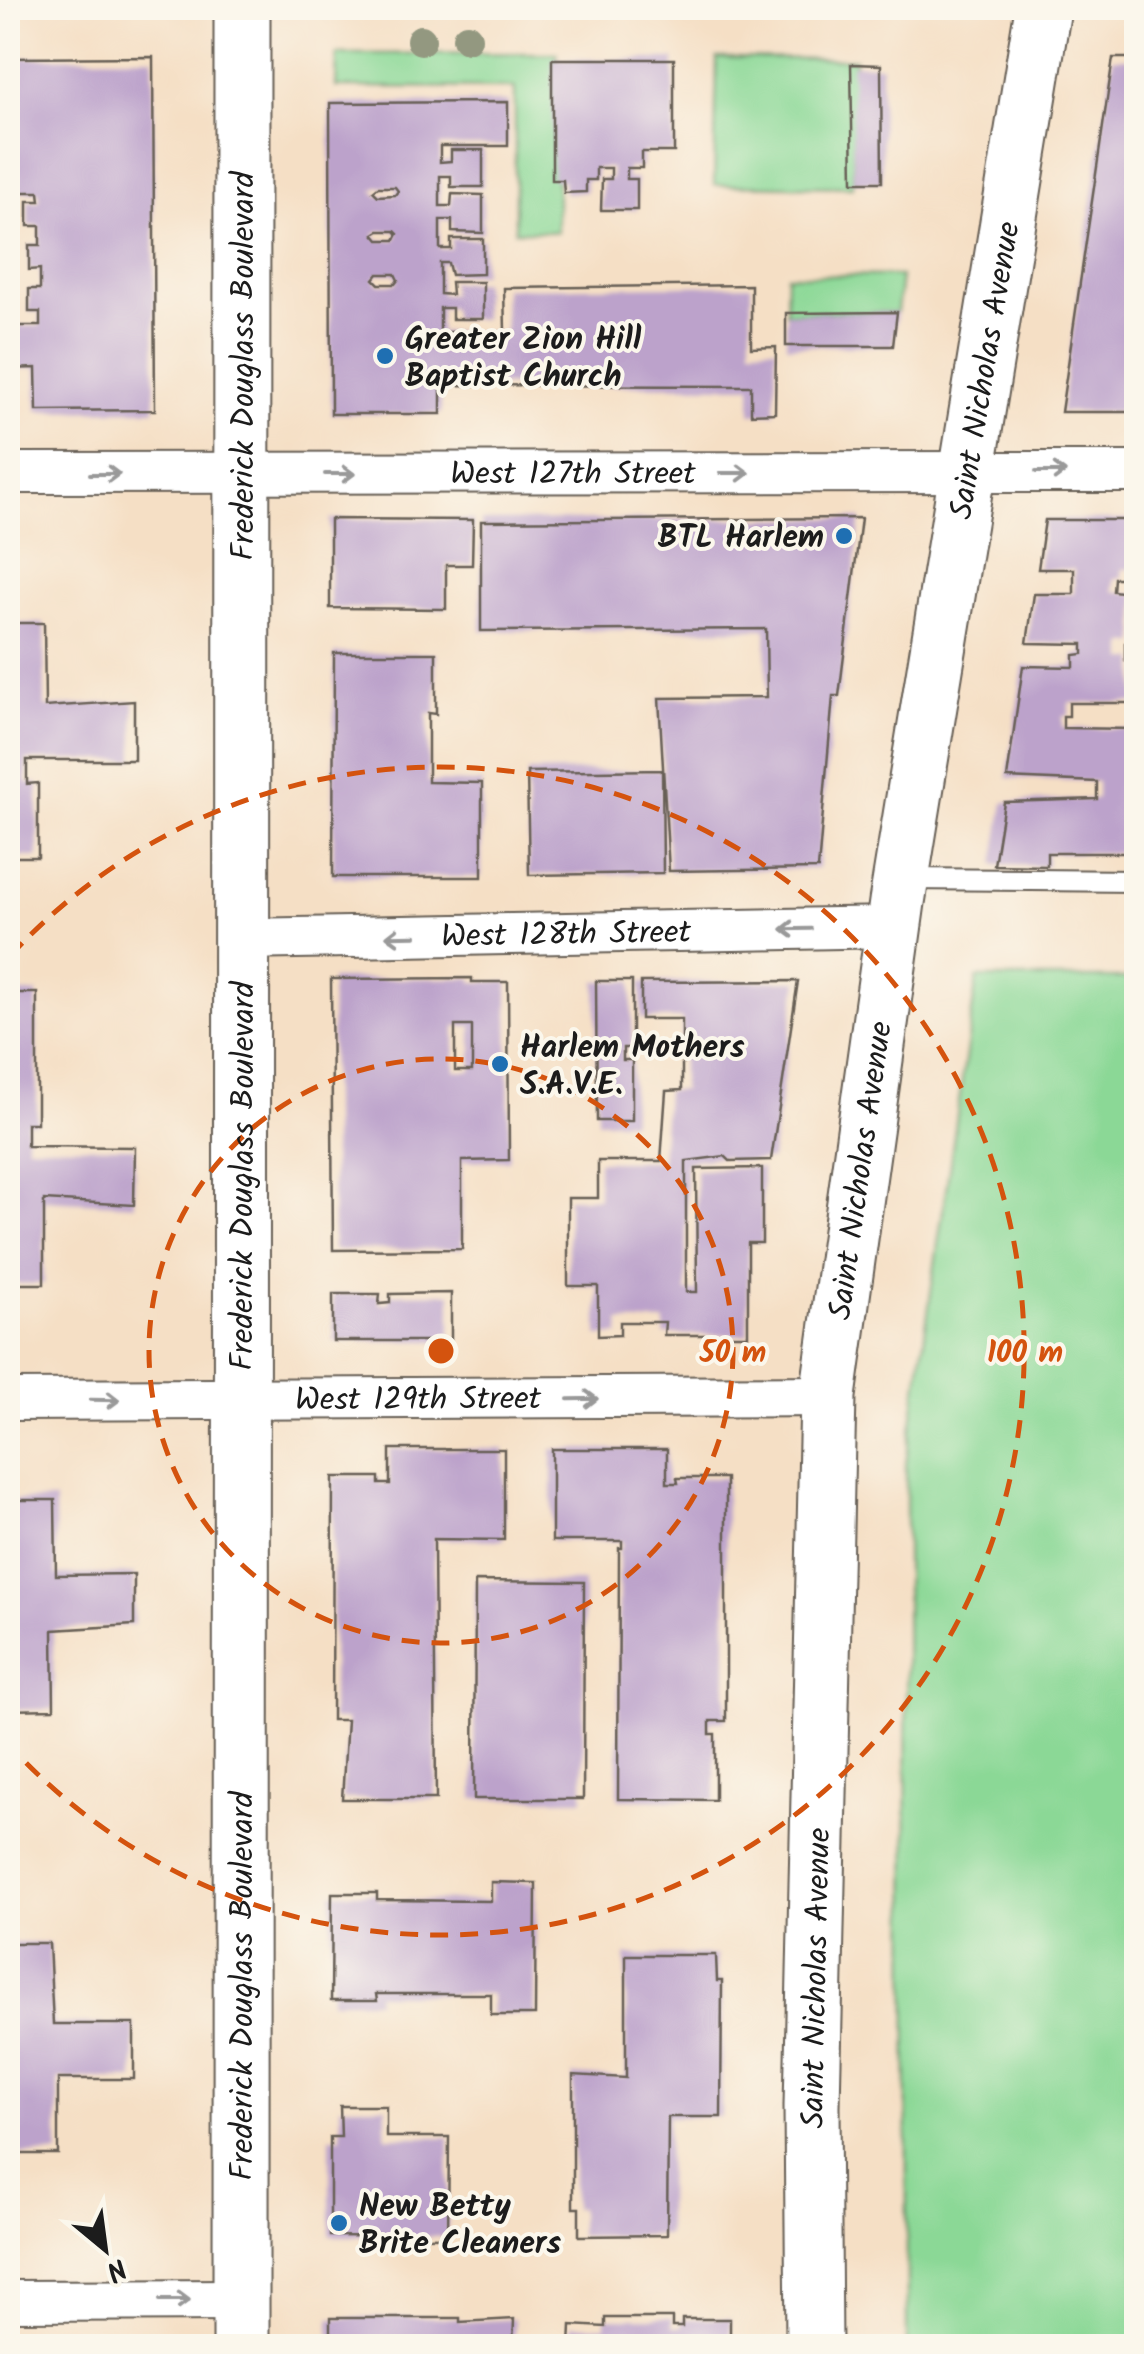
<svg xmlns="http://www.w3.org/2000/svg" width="1144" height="2354" font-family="Kalam,sans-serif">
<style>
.green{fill:#8bd896;stroke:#547a59;stroke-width:2.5}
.building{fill:#bca2cb;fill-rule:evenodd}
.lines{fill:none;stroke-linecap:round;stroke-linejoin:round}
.lane-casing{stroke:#686057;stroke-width:24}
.street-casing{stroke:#686057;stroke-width:44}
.secondary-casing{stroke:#686057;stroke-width:59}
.lane{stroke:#fff;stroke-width:20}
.street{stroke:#fff;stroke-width:40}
.secondary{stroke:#fff;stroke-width:55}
.tree{fill:#939880}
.oneway{stroke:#999}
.ring{fill:none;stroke:#d4530e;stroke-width:5;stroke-dasharray:18 12}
.poi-dot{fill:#1f6fb2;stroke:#fbf7ec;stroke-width:4}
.labels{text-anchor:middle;stroke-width:8;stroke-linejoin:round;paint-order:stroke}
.poi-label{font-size:32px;font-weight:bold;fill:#1c1c1c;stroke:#fbf7ec;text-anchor:start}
.street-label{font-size:32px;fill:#1c1c1c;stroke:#fbf7ec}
.centre{fill:#d4530e;stroke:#fbf7ec;stroke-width:5}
.ring-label{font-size:30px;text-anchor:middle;font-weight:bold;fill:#d4530e;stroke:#fbf7ec;stroke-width:8;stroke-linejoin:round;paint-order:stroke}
</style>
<rect width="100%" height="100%" fill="#fbf7ec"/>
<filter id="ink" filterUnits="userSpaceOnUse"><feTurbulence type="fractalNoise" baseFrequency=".01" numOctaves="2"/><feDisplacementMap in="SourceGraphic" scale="20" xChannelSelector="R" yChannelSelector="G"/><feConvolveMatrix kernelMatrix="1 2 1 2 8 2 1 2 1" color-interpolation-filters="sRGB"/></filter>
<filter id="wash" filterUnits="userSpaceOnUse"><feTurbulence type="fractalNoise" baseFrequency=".0048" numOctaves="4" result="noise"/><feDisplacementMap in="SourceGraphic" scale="40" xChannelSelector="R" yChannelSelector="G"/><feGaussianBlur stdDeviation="2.25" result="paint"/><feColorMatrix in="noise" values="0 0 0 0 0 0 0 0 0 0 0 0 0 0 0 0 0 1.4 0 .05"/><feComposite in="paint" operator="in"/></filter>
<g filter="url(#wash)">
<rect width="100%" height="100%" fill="#f5dfc5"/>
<path class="green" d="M 557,53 L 557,232 L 515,231 L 515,88 L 336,87 L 337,54 Z
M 717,58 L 855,59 L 853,187 L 714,185 Z
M 787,275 L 901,276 L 897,312 L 786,313 Z
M 977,978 L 1136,978 L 1136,2346 L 907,2346 L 906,1463 Z"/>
<g id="blocks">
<path class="building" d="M 153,57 L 155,410 L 37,411 L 36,368 L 8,369 L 8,326 L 40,326 L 40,312 L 29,312 L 29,289 L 40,289 L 40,269 L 29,270 L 29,245 L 40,245 L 40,226 L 28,226 L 28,201 L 40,201 L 39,192 L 12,192 L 8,58 Z
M 1113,58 L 1136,58 L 1136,412 L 1061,412 Z
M 552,59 L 674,59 L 674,152 L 642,152 L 642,168 L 627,168 L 627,179 L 637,179 L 637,210 L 601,210 L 602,179 L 611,179 L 611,168 L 596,168 L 596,180 L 586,180 L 586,192 L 564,193 L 563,180 L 552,180 Z
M 851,64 L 881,65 L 882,182 L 853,182 Z
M 508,102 L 508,146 L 440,146 L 440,162 L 451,161 L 451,150 L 483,150 L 483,187 L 451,187 L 451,176 L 440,176 L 440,206 L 451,206 L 452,194 L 483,195 L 483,233 L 452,232 L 452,220 L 440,220 L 440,249 L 451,249 L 451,239 L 483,239 L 483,274 L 451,275 L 448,263 L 440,263 L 440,294 L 452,295 L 451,282 L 483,282 L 483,319 L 452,319 L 452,308 L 440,308 L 440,332 L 505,332 L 504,288 L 751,285 L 751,348 L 776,347 L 775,413 L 751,414 L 751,386 L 441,385 L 441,414 L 331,414 L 330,103 ZM 378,187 L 395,187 L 398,191 L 395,195 L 378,196 L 373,191 ZM 379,231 L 395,231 L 398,234 L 395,240 L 379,240 L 374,234 ZM 378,274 L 395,274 L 398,280 L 395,284 L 379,284 L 374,279 Z
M 897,312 L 893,346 L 786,346 L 786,313 Z
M 861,518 L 839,696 L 833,696 L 818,869 L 669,871 L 659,698 L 767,697 L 766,629 L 481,631 L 481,521 Z
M 330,519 L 473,520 L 472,565 L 446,565 L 446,609 L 330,608 Z
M 1045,520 L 1136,520 L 1136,569 L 1122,569 L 1122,578 L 1114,578 L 1113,591 L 1136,594 L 1136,643 L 1125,643 L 1125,660 L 1136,660 L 1136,703 L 1069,703 L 1069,716 L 1063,716 L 1063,728 L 1136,729 L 1136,853 L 1047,853 L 1047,866 L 994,865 L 1004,802 L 1097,799 L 1097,782 L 1007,778 L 1023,666 L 1074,667 L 1074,655 L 1083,654 L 1083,644 L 1027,643 L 1034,594 L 1074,594 L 1074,569 L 1038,569 Z
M 8,623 L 44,623 L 45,707 L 134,701 L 134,760 L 27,760 L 27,784 L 38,783 L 38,857 L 8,857 Z
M 334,653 L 436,653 L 436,714 L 428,713 L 428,782 L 482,783 L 482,877 L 333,877 Z
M 662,770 L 663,873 L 529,875 L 527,772 Z
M 472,978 L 472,982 L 508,982 L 509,1160 L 462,1161 L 462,1249 L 333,1250 L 331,979 ZM 455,1026 L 472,1026 L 472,1071 L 455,1071 Z
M 596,981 L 632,981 L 632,1048 L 623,1048 L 623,1060 L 632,1060 L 632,1121 L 597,1121 Z
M 798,981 L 771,1160 L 730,1161 L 725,1156 L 686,1161 L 686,1292 L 697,1292 L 696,1169 L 762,1168 L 762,1243 L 748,1243 L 748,1335 L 664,1335 L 665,1322 L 620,1322 L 620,1335 L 598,1336 L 598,1286 L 568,1286 L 568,1198 L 598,1198 L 598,1161 L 661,1161 L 666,1091 L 682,1090 L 682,1019 L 641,1019 L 641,982 Z
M 8,993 L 37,993 L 37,1123 L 27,1123 L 27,1146 L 135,1147 L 134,1205 L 44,1200 L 44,1284 L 8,1284 Z
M 451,1293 L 451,1341 L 333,1341 L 333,1294 L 380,1294 L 379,1304 L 390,1303 L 390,1294 Z
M 390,1449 L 504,1449 L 504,1540 L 434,1539 L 436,1799 L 342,1799 L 347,1720 L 332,1720 L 333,1477 L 379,1477 L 379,1484 L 390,1484 Z
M 552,1449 L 667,1449 L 667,1483 L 678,1483 L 677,1478 L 726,1478 L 726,1721 L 710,1721 L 710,1734 L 715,1734 L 715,1800 L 618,1799 L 619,1548 L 622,1548 L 622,1541 L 552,1541 Z
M 8,1500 L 55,1500 L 56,1575 L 134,1574 L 134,1625 L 53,1630 L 54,1709 L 8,1710 Z
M 475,1581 L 584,1582 L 583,1799 L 474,1799 Z
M 491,1882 L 536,1883 L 535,2015 L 491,2015 L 491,1994 L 376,1994 L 377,2001 L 331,2001 L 332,1893 L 377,1893 L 377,1900 L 491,1901 Z
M 8,1943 L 49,1943 L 53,2024 L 134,2024 L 134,2079 L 58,2079 L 58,2154 L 8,2154 Z
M 626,1955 L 716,1955 L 717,1981 L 722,1981 L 721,2117 L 668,2117 L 667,2235 L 579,2236 L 579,2208 L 573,2208 L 573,2075 L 626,2078 Z
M 340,2106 L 386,2106 L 386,2137 L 449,2137 L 448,2237 L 330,2236 L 330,2137 L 341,2137 Z
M 330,2318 L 460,2318 L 460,2322 L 514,2319 L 513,2346 L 330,2346 Z
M 605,2318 L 672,2318 L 672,2327 L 682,2327 L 682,2319 L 730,2319 L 730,2346 L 570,2346 L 571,2325 L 605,2327 Z"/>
</g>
</g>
<g filter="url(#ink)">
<use href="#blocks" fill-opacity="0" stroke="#686057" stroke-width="2.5"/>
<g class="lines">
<g class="lane-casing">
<path id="lane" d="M 904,879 L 1136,881"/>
</g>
<g class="street-casing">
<g id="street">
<path id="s1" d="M 8,473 L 1136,472"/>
<path id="s2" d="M 241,939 L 894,927"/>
<path id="s3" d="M 8,1400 L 828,1396"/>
<path d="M 8,2301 L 241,2300"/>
</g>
</g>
<g class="secondary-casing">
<g id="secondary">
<path id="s4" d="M 241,2346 L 242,8"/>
<path id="s5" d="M 814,2346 L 812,2106 L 828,1396 L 897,902 L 1043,8"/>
</g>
</g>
<use href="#lane" class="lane"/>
<use href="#street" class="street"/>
<use href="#secondary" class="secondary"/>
</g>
<g class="tree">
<circle cx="467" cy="38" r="15"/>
<circle cx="421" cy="40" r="15"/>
</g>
<defs><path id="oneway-shaft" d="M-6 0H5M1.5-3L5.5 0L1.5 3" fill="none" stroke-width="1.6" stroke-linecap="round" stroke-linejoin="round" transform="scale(2.5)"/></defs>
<g class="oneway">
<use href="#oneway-shaft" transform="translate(1051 472)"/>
<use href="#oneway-shaft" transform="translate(735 473)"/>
<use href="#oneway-shaft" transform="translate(105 474)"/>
<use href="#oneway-shaft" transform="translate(340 474)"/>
<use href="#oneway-shaft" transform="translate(796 929) rotate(179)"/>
<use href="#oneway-shaft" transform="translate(401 936) rotate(179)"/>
<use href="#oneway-shaft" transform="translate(583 1399) rotate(-1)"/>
<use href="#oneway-shaft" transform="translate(105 1400) rotate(1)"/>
<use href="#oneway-shaft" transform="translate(175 2300)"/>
</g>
</g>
<g class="ring">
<circle cx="441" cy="1351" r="292"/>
<path d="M10 956A584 584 0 1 1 10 1746"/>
</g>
<g class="poi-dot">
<circle cx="385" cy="356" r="10"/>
<circle cx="844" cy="536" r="10"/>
<circle cx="500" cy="1064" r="10"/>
<circle cx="339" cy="2223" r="10"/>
</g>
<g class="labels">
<g class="poi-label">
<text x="405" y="349">Greater Zion Hill<tspan x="405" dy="37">Baptist Church</tspan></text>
<text x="824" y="547" text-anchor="end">BTL Harlem</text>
<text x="520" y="1057">Harlem Mothers<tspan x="520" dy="37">S.A.V.E.</tspan></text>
<text x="359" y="2216">New Betty<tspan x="359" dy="37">Brite Cleaners</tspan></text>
</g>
<g class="street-label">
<text dy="11" stroke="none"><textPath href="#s4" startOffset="1980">Frederick Douglass Boulevard</textPath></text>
<text dy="11" stroke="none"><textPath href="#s5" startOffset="1988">Saint Nicholas Avenue</textPath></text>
<text dy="11" stroke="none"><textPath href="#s1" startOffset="565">West 127th Street</textPath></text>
<text dy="11" stroke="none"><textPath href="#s2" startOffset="325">West 128th Street</textPath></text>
<text dy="11" stroke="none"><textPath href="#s5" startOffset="1178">Saint Nicholas Avenue</textPath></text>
<text dy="11" stroke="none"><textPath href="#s4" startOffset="1170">Frederick Douglass Boulevard</textPath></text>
<text dy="11" stroke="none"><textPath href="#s3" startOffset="410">West 129th Street</textPath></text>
<text dy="11" stroke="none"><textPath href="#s5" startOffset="368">Saint Nicholas Avenue</textPath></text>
<text dy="11" stroke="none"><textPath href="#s4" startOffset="360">Frederick Douglass Boulevard</textPath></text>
</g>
</g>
<circle cx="441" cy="1351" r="15" class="centre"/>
<g class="ring-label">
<text x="733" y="1362">50 m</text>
<text x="1025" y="1362">100 m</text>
</g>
<rect width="1144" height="2354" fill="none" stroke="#fbf7ec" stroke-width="40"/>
<g transform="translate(105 2249) rotate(151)" stroke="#fbf7ec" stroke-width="8" paint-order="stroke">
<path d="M0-8L18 38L0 25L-18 38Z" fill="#1c1c1c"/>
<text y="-15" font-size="28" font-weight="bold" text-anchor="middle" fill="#1c1c1c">N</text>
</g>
</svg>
